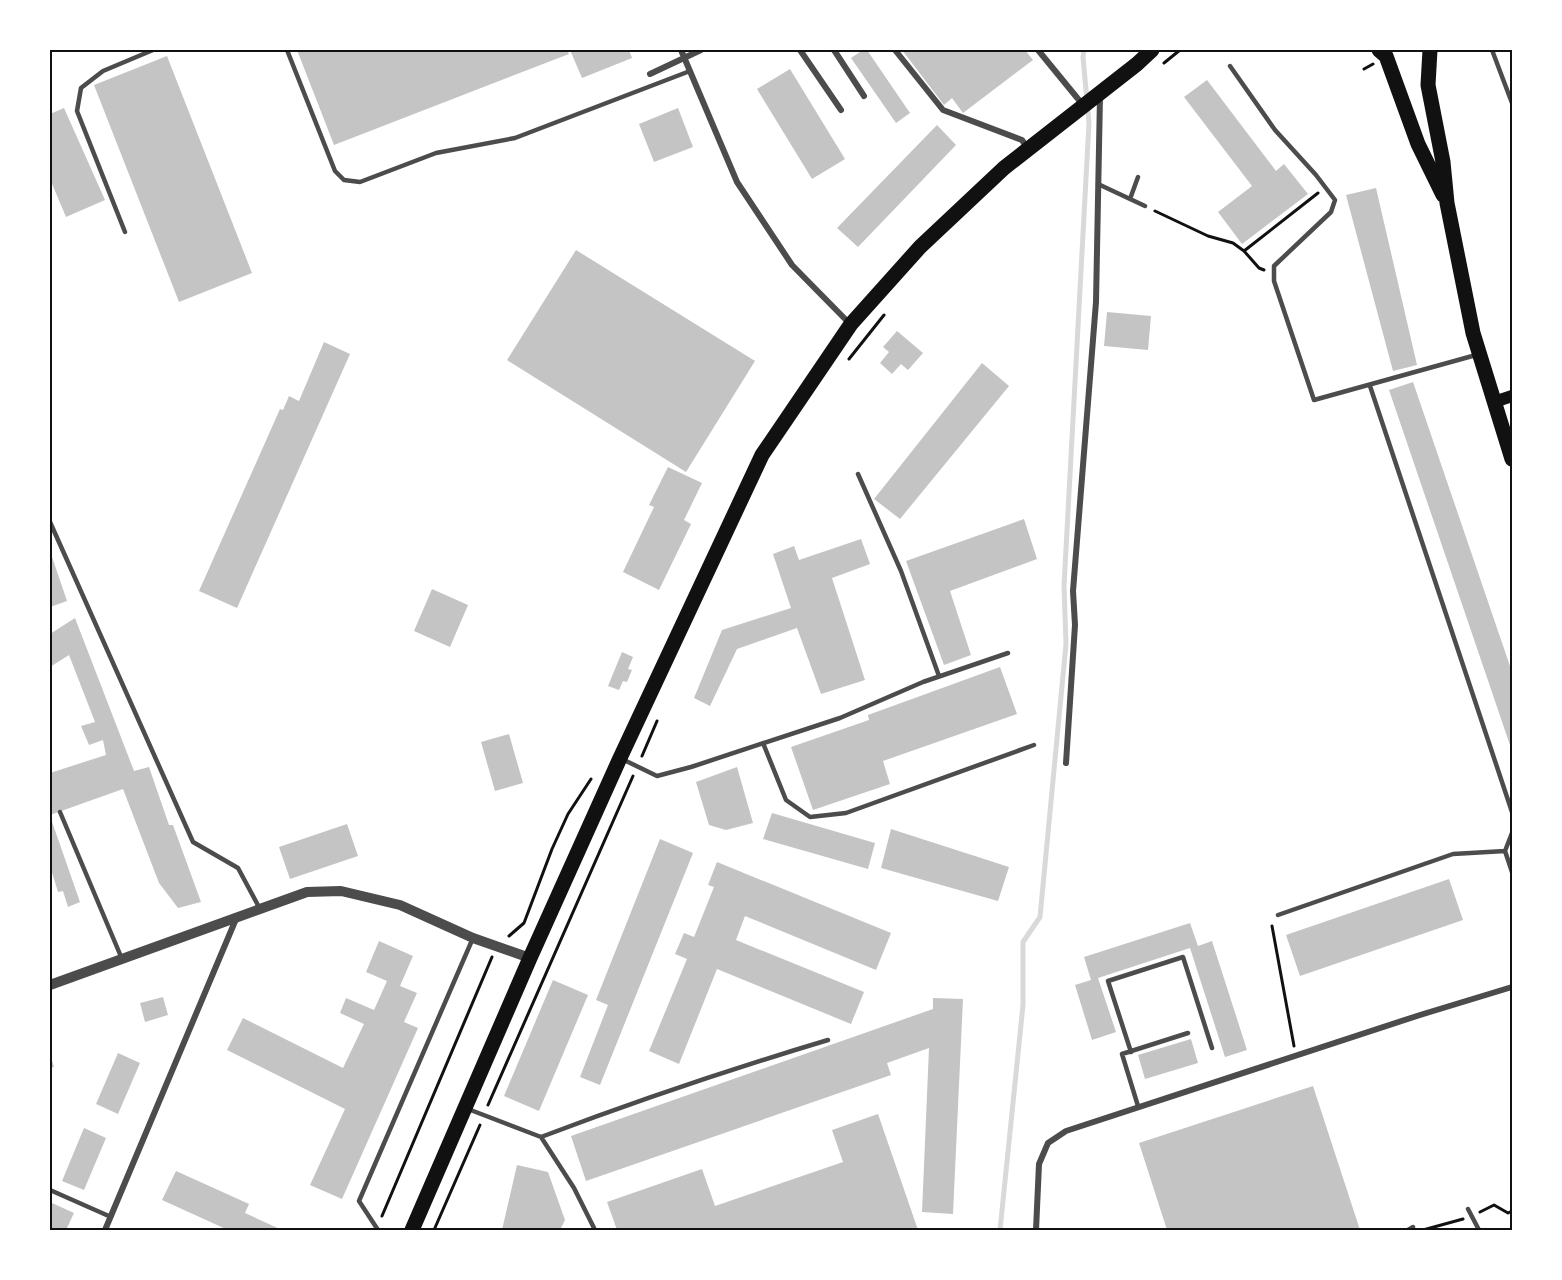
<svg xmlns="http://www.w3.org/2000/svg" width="1562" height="1280" font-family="Helvetica,sans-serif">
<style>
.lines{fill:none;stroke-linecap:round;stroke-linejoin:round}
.stream{stroke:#d9d9d9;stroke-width:5}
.building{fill:#c4c4c4}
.path{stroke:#111;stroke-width:3}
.service{stroke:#4c4c4c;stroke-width:4.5}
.minor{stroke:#4c4c4c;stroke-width:6}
.tertiary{stroke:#4c4c4c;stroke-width:10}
.secondary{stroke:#111;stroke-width:12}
.primary{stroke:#111;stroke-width:15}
.neatline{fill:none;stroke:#111;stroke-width:2}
</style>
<rect width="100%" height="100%" fill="#fff"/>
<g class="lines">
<path class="stream" d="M 1000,1230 L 1023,1005 L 1023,942 L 1040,917 L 1066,644 L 1064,586 L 1089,123 L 1083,57 L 1084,50"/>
</g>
<path class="building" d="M 297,50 L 567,50 L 569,54 L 334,145 Z
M 570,50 L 629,50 L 632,58 L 582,78 Z
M 863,50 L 867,50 L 910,113 L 896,123 L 851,58 Z
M 902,50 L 1025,50 L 1033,60 L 963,113 L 952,98 L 944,105 Z
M 167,56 L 252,273 L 179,302 L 94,85 Z
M 790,69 L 845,159 L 812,179 L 757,89 Z
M 1207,80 L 1276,171 L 1284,164 L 1308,194 L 1242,244 L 1218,212 L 1252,186 L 1184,97 Z
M 64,108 L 105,200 L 66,217 L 50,179 L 50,114 Z
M 678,108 L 693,147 L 654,162 L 639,124 Z
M 937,125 L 956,145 L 858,247 L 837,228 Z
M 1376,188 L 1417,365 L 1393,371 L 1346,195 Z
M 576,250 L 755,361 L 686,472 L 507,360 Z
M 1107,312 L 1151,316 L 1148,350 L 1104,346 Z
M 897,331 L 923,353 L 908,370 L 901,364 L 892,374 L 880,363 L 889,352 L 883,347 Z
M 324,342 L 350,354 L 237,608 L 199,591 L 280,409 L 283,410 L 289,396 L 299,401 Z
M 982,363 L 1009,386 L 900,519 L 874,499 Z
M 1413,382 L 1512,672 L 1512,751 L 1389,390 Z
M 668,467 L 702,483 L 684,520 L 691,524 L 659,590 L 623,572 L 654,507 L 649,505 Z
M 1024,519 L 1037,559 L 950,591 L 971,655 L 944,665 L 906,561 Z
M 861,539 L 870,564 L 832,578 L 865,680 L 821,694 L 797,628 L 737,649 L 710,706 L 694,698 L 722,630 L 791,608 L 773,554 L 794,546 L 799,560 Z
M 50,551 L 67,601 L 50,607 Z
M 432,589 L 468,605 L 450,647 L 414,631 Z
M 75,618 L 134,771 L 149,767 L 169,825 L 173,825 L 201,902 L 178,908 L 159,883 L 123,789 L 50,815 L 50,773 L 106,755 L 103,740 L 89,745 L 81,726 L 95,722 L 69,655 L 50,667 L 50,634 Z
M 622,652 L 633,657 L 628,669 L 632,670 L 627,682 L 623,681 L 619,690 L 608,686 Z
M 1000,667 L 1017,714 L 883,761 L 890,784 L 813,810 L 791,747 L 869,720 L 868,715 Z
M 509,734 L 523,783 L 495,791 L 481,742 Z
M 737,767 L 753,823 L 726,830 L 709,825 L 696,782 Z
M 772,813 L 875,843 L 868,869 L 763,839 Z
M 50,816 L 80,902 L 68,907 L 63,891 L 58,892 L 50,866 Z
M 347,824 L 358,856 L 290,879 L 279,847 Z
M 891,829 L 1009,867 L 998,901 L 881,868 Z
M 660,839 L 693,853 L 600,1085 L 580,1077 L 608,1005 L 596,1000 Z
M 717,862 L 891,933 L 876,970 L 745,916 L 736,940 L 864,992 L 851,1024 L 717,969 L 679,1064 L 649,1051 L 687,959 L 675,954 L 684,933 L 694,937 L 714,887 L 708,885 Z
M 1449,879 L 1463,920 L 1300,976 L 1286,935 Z
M 1190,923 L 1198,946 L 1212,941 L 1247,1050 L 1225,1057 L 1190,948 L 1098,978 L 1116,1032 L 1092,1040 L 1075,985 L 1091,980 L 1084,957 Z
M 379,941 L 413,956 L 400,986 L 417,993 L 404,1022 L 418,1028 L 342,1199 L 310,1185 L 345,1109 L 227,1050 L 243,1018 L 343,1068 L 364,1024 L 340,1013 L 346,998 L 374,1010 L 387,981 L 366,972 Z
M 553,980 L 588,995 L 539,1111 L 504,1096 Z
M 163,997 L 168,1015 L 145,1022 L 140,1003 Z
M 933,998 L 963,999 L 953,1214 L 922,1212 L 929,1048 L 887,1063 L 891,1075 L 586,1181 L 571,1136 L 933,1009 Z
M 1191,1039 L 1198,1063 L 1145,1079 L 1138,1055 Z
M 118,1053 L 140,1063 L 118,1114 L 96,1104 Z
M 50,1054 L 54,1067 L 50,1068 Z
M 1313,1086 L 1360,1230 L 1167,1230 L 1139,1143 Z
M 878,1114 L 918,1230 L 617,1230 L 607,1202 L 702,1169 L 715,1206 L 843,1162 L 832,1130 Z
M 84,1128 L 106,1138 L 84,1190 L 62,1181 Z
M 517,1165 L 548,1172 L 565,1220 L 560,1230 L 502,1230 Z
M 176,1171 L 249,1204 L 245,1213 L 282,1230 L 228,1230 L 162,1200 Z
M 52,1203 L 74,1213 L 66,1230 L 50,1230 L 50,1209 Z"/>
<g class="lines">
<path class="path" d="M 1164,63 L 1180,50
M 1364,69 L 1373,64
M 1155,211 L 1208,236 L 1233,243 L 1244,251 L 1259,268 L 1264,270
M 1244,251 L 1318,193
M 849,359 L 884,315
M 642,756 L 657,721
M 1272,926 L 1294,1046
M 509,936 L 524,923 L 552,849 L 568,814 L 591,779
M 488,1105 L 633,776
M 1480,1212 L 1494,1205 L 1508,1213 L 1512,1211
M 382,1216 L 492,957
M 434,1230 L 480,1125
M 1423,1230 L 1463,1219"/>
<path class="service" d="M 287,50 L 335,171 L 344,180 L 360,182 L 436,153 L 515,138 L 690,71
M 1492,50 L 1512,103
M 1230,66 L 1275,130 L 1316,175 L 1335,200 L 1331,212 L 1274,266 L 1274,281 L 1314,400 L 1476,355
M 1098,184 L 1145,206
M 1130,199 L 1138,177
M 125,232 L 77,111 L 81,88 L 103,71 L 153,50
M 1370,386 L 1512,812
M 858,474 L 901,571 L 939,676
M 50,522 L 193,842 L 238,868 L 260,909
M 763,743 L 786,800 L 810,817 L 846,813 L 1034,745
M 622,759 L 657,776 L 691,767 L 840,718 L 923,682 L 1008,653
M 60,812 L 122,959
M 1505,851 L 1512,833
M 1278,915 L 1453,854 L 1505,851 L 1512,872
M 1131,1052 L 1108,981 L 1183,957 L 1212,1048
M 1138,1106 L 1122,1054 L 1188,1033
M 468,1109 L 541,1137 L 574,1188 L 595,1230
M 541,1137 C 636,1101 731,1069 828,1040
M 50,1190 L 111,1217
M 1468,1209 L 1479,1230
M 378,1230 L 359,1201 L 473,938
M 1408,1230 L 1413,1227"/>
<path class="minor" d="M 681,50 L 737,182 L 792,265 L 850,324
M 800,50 L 841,110
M 834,50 L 864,96
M 895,50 L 943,110 L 1022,140 L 1028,149
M 1038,50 L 1083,105
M 650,74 L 701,50
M 1066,763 L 1075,625 L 1073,591 L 1096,302 L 1100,96
M 105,1230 L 236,919
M 1036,1230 L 1039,1164 L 1048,1143 L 1066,1131 L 1420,1015 L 1512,987"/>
<path class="tertiary" d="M 50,985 L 307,892 L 341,891 L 400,905 L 473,938 L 530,958"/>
<path class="secondary" d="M 1494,402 L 1512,396"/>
<path class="primary" d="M 1379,50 L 1386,56 L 1418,144 L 1443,195
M 1430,50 L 1428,85 L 1443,162 L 1447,203 L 1473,333 L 1512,459
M 412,1230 L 530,958 L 620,758 L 762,455 L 851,324 L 920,247 L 1004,168 L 1137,64 L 1152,50"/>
</g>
<rect width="1562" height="1280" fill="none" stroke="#ffffff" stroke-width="102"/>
<rect x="51" y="51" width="1460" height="1178" class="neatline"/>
</svg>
